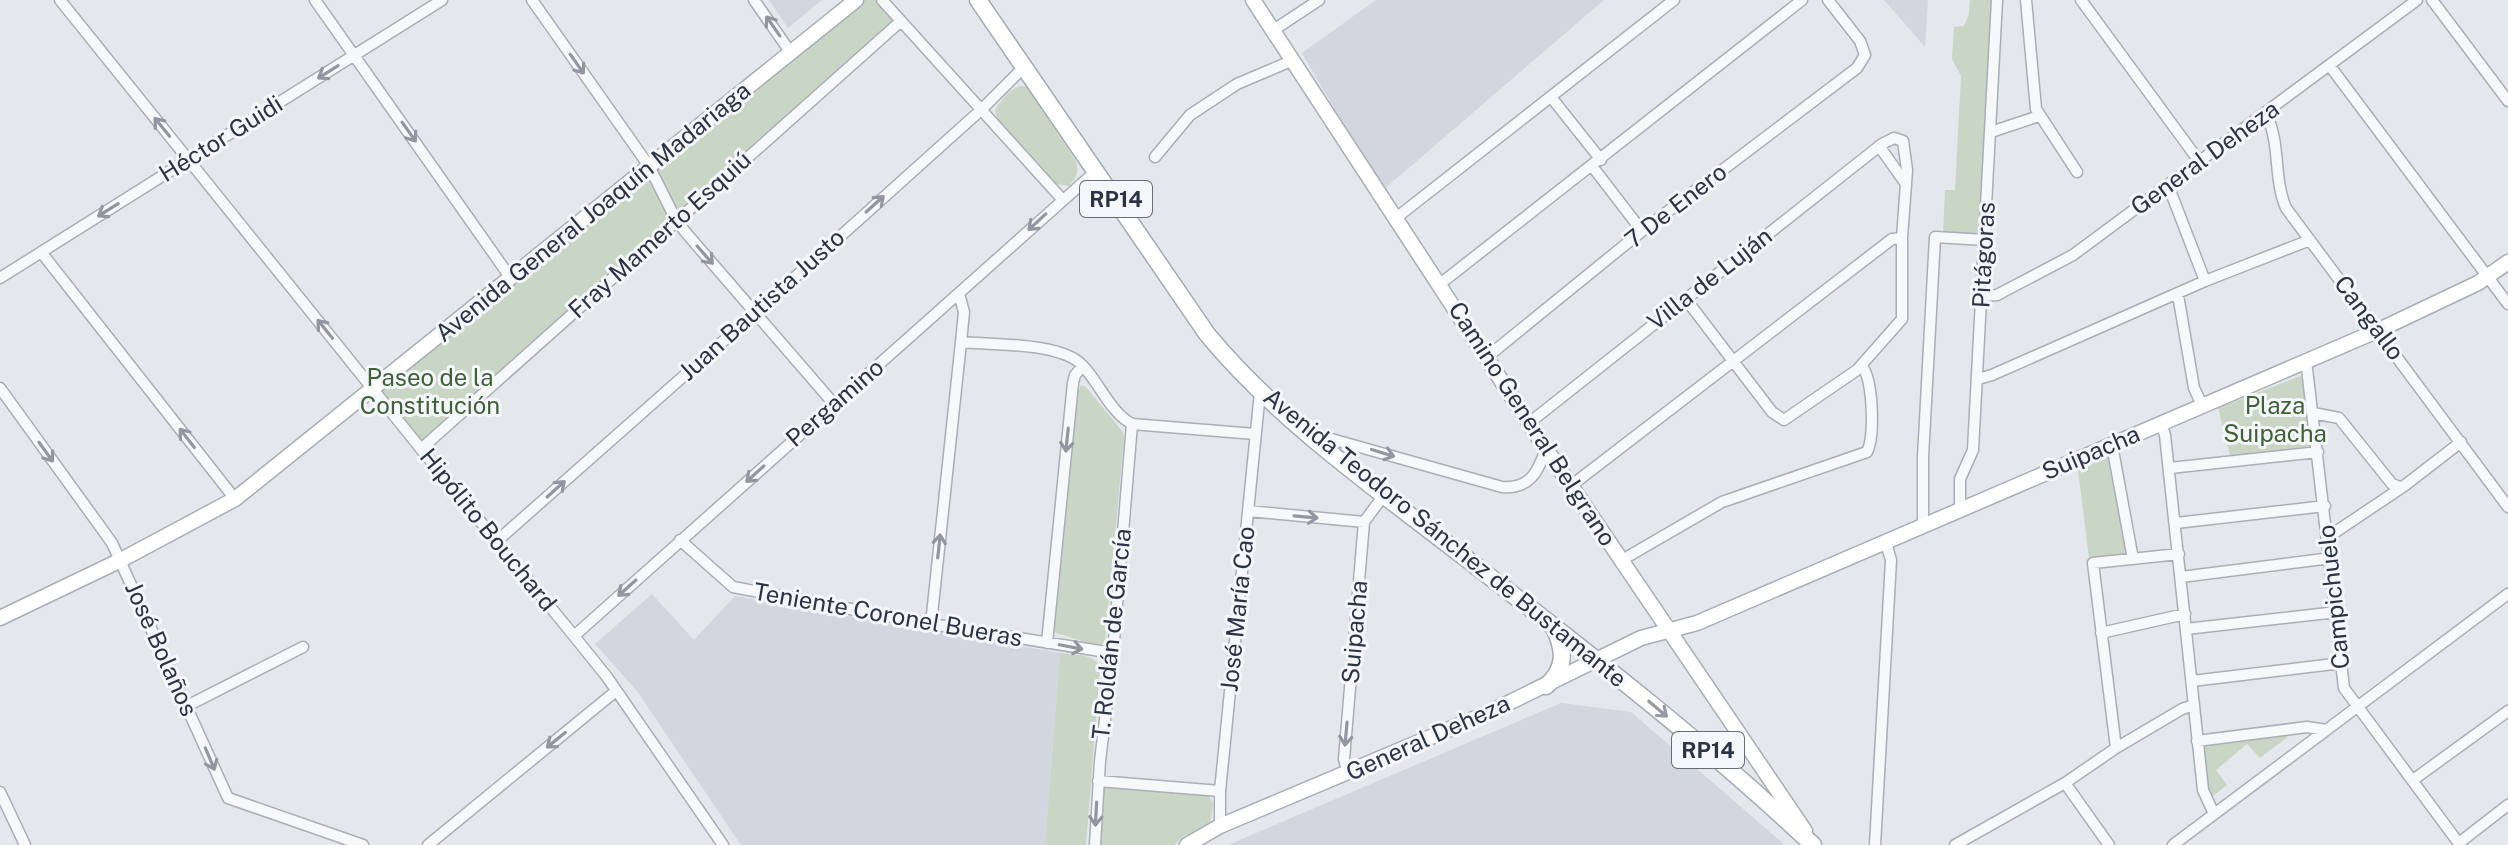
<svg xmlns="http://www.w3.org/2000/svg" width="2508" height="845" font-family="'Public Sans',sans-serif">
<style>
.built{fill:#d2d6de}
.green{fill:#c9d6c5}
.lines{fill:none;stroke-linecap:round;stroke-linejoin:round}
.street-casing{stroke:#a9aeb7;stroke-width:13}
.secondary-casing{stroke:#a9aeb7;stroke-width:17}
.primary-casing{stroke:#a3abb8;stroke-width:19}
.street{stroke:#f7f8fa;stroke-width:10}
.secondary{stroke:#fff;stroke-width:14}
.primary{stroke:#fff;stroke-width:16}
.oneway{stroke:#9196a0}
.oneway2{stroke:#959aa2}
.labels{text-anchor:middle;stroke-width:6;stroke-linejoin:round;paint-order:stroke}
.shield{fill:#f4f6f9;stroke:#676e7b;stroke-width:2}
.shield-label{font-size:22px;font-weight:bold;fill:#2b3445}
.street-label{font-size:24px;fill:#2b3445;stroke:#f4f6f9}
.park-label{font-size:24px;fill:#3f6138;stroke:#f4f6f9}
</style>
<rect width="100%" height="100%" fill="#e4e7ec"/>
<path class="built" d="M 769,0 L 822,0 L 788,28 Z
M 1376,0 L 1604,0 L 1382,191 L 1302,53 Z
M 1884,0 L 1928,0 L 1925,47 Z
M 652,594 L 694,640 L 735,596 L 1060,653 L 1045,845 L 741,845 L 637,691 L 595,644 Z
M 1561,703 L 1631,712 L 1785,845 L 1228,845 Z"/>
<path class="green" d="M 856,0 L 882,0 L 901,21 L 421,449 L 374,390 Z
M 1970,0 L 1992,0 L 1980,234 L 1943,232 L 1945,190 L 1955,190 L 1961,76 L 1952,59 L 1954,27 L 1964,26 L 1969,14 Z
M 1021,86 L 1027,87 L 1076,161 C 1079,172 1077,177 1069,186 L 1057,184 L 997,118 L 995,110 C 1001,101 1010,88 1021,86 Z
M 2303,375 L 2312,448 L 2230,455 L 2218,408 Z
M 1081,385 L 1086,387 L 1122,431 L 1124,438 L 1105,642 L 1098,646 L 1056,633 L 1052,629 L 1078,392 Z
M 2109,456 L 2124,522 L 2128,555 L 2089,558 L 2078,470 Z
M 1060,653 C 1074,655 1095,653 1100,668 L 1086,845 L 1045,845 Z
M 2294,732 L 2260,758 L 2247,744 L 2216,770 L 2227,785 L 2213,796 L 2207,789 L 2202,744 Z
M 1107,786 L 1207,793 L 1213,803 L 1210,826 L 1184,836 L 1174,845 L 1100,845 L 1102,792 Z"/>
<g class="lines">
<g class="street-casing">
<path id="street" d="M 60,0 L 421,449 L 574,636 L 607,677 L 723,845
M 315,0 L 510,277
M 532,0 L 649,166 L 676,220 L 687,234 L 834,404
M 754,0 L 791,53
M 882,0 L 1062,199
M 2026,0 L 2036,109 L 2077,172
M 2081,0 L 2199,161
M 2432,0 L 2508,101
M 1272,31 L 1319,0
M 2330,66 L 2508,304
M 1551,97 L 1601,160
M 2266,114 C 2281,143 2273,178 2286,208 L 2508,507
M 1991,132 L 2039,116
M 1879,146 L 1906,184
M 1155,157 L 1190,115 L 1237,84 L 1291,61
M 1592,166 L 1642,231
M 2168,185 L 2205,281
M 1396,218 L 1674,0
M 41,252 L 235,499
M 0,278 L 442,0
M 1440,284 L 1802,0
M 2178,295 L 2194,388 L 2202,405
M 1982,296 L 1997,295 L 2073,255 L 2417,0
M 961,342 C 993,345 1062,342 1083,366 C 1100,384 1110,412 1132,424 L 1255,434
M 1487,357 L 1642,231 L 1857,68 L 1865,55 L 1860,41 L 1828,0
M 2306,360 L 2344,688 L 2460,845
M 1978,379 L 1992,375 L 2205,281 L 2310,240
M 0,388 L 112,543 L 228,798 L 363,845
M 2313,413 L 2339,418 L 2392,484 L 2400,487
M 1529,423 L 1882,144 L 1894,138 L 1903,141 L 1907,170 L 1902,238 L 1902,319 L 1857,370 L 1784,420 L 1772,412 L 1685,298
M 2161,423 L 2165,435 L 2203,790 L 2214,814
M 1310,433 L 1502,487 C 1530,489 1538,472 1546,449
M 2112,445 L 2133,559
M 421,449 L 901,21
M 2170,468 L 2318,452
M 1572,485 L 1892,239 L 1902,238
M 1960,508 L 1960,479 L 1973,450 L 1997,0
M 1248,511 L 1364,522
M 2176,523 L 2325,506
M 1923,525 L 1923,457 L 1935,237 L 1985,240
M 2328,537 L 2404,486 L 2461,442
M 680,540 L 733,587 L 931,624 L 1113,653
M 497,541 L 755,313 L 982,109 L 1024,67
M 1622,560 L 1722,502 L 1867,452 C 1875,436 1873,380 1862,366
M 2181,577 L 2331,558
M 931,624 L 961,342 L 964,312 L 959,294
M 2186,629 L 2337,612
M 2101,633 L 2185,614
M 574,636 L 1096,171
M 1047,643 L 1073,383 L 1075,375 L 1083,366
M 2192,681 L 2342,663
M 187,706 L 303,647
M 2197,741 L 2307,727 L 2326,730
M 2116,748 L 2093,563 L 2179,554
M 1348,774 L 1344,759 L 1364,522 L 1384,495
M 2413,780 L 2508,711
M 1098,781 L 1220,791
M 2065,783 L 2109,845
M 0,792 L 25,845
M 1220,826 L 1220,791 L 1260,392
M 2459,843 L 2508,805
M 428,845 L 616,691
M 1095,845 L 1100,761 L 1113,653 L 1132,424
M 1875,845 L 1891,560 L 1886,543
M 1955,845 L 2065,783 L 2116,748 L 2182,709 L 2194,705
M 2173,845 L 2508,594"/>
</g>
<g class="secondary-casing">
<path id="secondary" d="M 1253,0 L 1546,449 L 1805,831
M 0,618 L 121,560 L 235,499 L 856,0
M 1187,845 L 1220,826 L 1490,712 L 1641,638 L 1697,623 L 2379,330 L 2478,283 L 2508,262"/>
</g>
<g class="primary-casing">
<path id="primary" d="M 978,0 L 1207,334 C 1277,419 1375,488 1463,556 C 1583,649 1703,741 1813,845
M 1546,686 C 1566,669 1565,650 1554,628"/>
</g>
<use href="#street" class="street"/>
<use href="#secondary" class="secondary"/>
<use href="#primary" class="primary"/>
</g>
<defs><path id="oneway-shaft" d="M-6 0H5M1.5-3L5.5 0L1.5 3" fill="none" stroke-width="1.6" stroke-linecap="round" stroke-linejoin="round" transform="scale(2)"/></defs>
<g class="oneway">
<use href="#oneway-shaft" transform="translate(773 26) rotate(-125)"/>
<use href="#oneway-shaft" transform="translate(577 64) rotate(55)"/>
<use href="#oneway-shaft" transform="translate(328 72) rotate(148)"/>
<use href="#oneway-shaft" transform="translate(162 127) rotate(-129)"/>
<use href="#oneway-shaft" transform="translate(409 132) rotate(55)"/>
<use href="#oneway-shaft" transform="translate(875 204) rotate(-42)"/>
<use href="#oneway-shaft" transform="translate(108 210) rotate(148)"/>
<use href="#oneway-shaft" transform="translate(1037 222) rotate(137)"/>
<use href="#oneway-shaft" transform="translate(705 255) rotate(49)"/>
<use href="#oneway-shaft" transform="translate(325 329) rotate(-129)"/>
<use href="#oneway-shaft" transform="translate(187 438) rotate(-128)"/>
<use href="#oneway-shaft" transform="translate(1067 440) rotate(96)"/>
<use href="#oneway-shaft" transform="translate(46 452) rotate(54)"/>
<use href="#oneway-shaft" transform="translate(1383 453) rotate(17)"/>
<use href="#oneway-shaft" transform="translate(755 474) rotate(138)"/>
<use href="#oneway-shaft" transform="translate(556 489) rotate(-42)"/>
<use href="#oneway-shaft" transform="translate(1306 517) rotate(5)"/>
<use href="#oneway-shaft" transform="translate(939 546) rotate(-84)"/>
<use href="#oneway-shaft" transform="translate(627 588) rotate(138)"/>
<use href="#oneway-shaft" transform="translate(1071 647) rotate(11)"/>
<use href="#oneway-shaft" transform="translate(1346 734) rotate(95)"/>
<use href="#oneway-shaft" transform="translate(556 740) rotate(141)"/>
<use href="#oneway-shaft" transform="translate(210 759) rotate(67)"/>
<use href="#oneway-shaft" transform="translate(1096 814) rotate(93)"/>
</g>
<use class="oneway2" href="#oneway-shaft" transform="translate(1658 709) rotate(40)"/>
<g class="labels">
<g class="shield">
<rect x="1080" y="181" width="72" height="36" rx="6"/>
<rect x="1672" y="732" width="72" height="36" rx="6"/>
</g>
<g class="shield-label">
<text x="1116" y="207">RP14</text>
<text x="1708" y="758">RP14</text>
</g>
<g class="street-label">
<text transform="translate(221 139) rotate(-32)" y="8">Héctor Guidi</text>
<text transform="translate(2205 158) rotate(-36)" y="8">General Deheza</text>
<text transform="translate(1676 206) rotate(-38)" y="8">7 De Enero</text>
<text transform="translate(593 212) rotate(-39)" y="8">Avenida General Joaquín Madariaga</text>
<text transform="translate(660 235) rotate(-42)" y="8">Fray Mamerto Esquiú</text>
<text transform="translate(1984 255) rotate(-87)" y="8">Pitágoras</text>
<text transform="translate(1710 279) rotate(-38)" y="8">Villa de Luján</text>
<text transform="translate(762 305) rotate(-42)" y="8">Juan Bautista Justo</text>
<text transform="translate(2369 318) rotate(53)" y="8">Cangallo</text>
<text transform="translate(835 403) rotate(-41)" y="8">Pergamino</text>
<text transform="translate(1532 424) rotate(57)" y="8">Camino General Belgrano</text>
<text transform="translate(2091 453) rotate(-23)" y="8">Suipacha</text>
<text transform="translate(488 530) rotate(51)" y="8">Hipólito Bouchard</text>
<text transform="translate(1445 538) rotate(39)" y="8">Avenida Teodoro Sánchez de Bustamante</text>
<text transform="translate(2334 597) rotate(-96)" y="8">Campichuelo</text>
<text transform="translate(1238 609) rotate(-84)" y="8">José María Cao</text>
<text transform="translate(888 615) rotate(10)" y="8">Teniente Coronel Bueras</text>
<text transform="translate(1355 632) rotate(-85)" y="8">Suipacha</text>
<text transform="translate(1112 634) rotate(-84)" y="8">T. Roldán de García</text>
<text transform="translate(161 649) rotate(66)" y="8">José Bolaños</text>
<text transform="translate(1428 738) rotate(-24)" y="8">General Deheza</text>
</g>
<g class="park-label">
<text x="430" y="386">Paseo de la<tspan x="430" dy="28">Constitución</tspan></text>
<text x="2275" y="414">Plaza<tspan x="2275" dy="28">Suipacha</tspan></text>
</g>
</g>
</svg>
